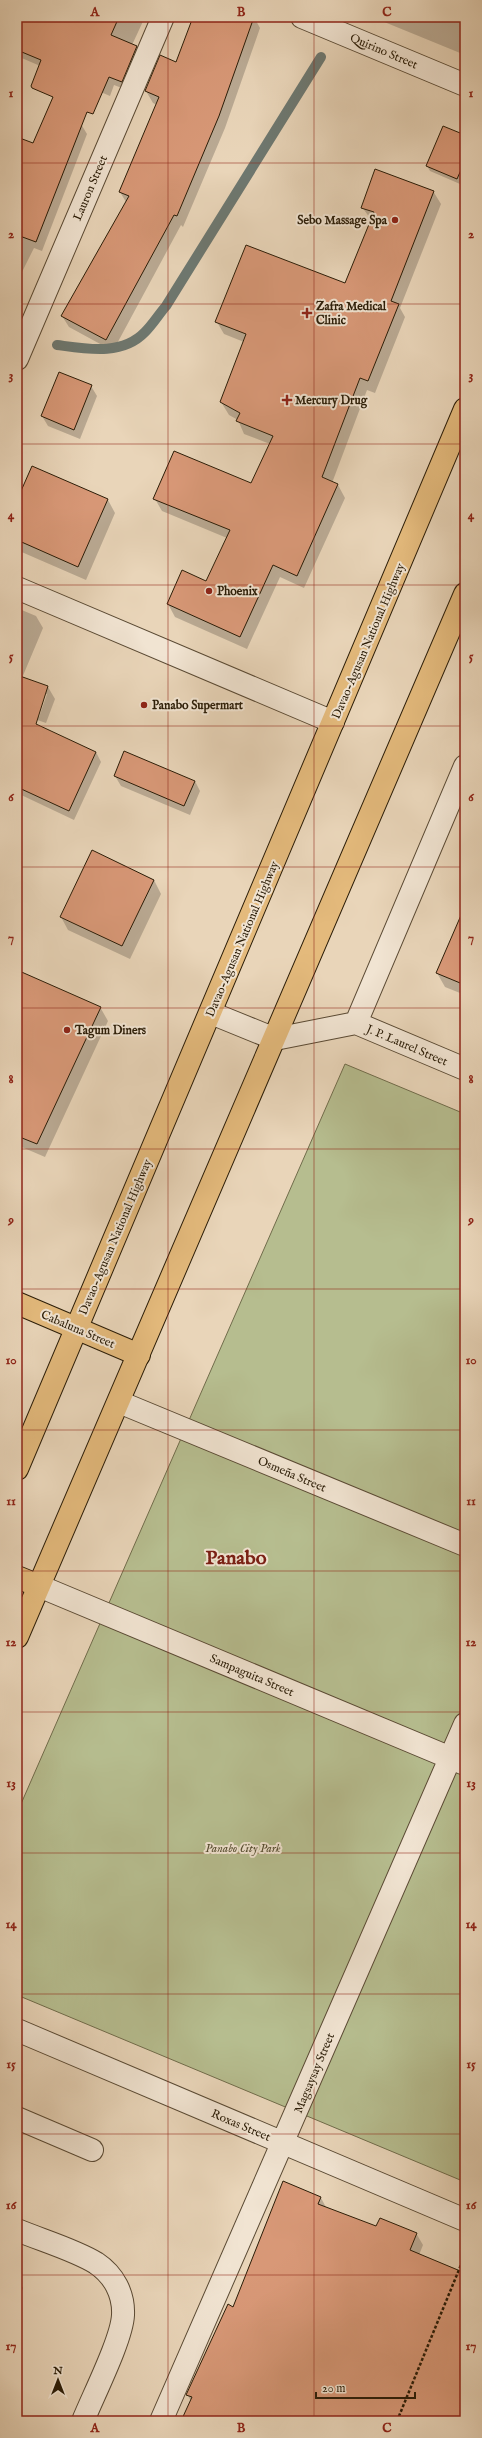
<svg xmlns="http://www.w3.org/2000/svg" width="482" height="2438" font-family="'IM FELL English',serif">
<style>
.green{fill:#b6bd8f;stroke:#706c4b}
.shadow{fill:#0003;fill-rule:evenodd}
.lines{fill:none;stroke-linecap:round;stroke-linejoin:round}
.stream{stroke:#6d7871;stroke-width:10}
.building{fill:#d89877;stroke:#2a1c07}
.minor-casing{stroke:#5a4a34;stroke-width:24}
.major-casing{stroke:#2a1c07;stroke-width:24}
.highway-casing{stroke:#2a1c07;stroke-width:24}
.path{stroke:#2a1c07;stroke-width:2.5;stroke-dasharray:3 2;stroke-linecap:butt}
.minor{stroke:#f1e4d2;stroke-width:22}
.major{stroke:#e4ba7c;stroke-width:22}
.highway{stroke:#e4ba7c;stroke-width:22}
.grid{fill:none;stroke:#8f2418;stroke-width:1;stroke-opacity:0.55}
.poi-dot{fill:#8f2418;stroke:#f1e4d2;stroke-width:1.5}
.labels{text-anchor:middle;stroke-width:4;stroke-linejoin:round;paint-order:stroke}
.street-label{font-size:12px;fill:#2a1c07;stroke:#f1e4d2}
.poi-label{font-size:12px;font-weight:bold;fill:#2a1c07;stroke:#f1e4d2;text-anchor:start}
.park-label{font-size:12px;font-style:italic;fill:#544c30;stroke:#f1e4d2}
.town-label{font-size:20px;font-weight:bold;fill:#7a1f14;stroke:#f1e4d2}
.neatline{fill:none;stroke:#8f2418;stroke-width:1.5}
.grid-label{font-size:13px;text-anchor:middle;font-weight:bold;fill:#8f2418}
</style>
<rect width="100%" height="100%" fill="#e9d5b9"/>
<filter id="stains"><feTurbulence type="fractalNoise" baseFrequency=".005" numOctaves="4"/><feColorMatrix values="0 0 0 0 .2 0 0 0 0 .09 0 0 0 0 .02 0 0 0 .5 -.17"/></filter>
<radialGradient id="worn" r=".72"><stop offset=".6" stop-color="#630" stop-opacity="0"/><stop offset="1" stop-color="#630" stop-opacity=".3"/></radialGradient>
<path class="green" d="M 345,1064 L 465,1114 L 465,2182 L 17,1995 L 17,1813 Z"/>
<path class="shadow" d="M 17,17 L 145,17 L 132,45 L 137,46 L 142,55 L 127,90 L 114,85 L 110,96 L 17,56 Z
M 194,17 L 254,17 L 260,28 L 225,128 L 183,227 L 181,225 L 113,351 L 69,327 L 62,316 L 126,202 L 120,192 L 157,105 L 153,103 L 146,91 L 177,63 Z
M 376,17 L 465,17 L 465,55 L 377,19 Z
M 81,124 L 87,134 L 42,251 L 34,248 L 17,282 L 17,138 L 34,144 Z
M 465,137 L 465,172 L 460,184 L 430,171 L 427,166 Z
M 433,191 L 441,204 L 400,308 L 405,317 L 375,393 L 367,390 L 332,483 L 338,485 L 345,498 L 304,588 L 280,577 L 247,649 L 175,617 L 168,604 L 207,583 L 227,538 L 162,511 L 155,499 L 252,484 L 270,444 L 244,434 L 238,420 L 229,415 L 221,402 L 244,342 L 224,334 L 217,322 L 345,284 L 372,221 L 362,207 Z
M 91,386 L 97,396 L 80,439 L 48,426 L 42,416 Z
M 108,500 L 115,513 L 86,580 L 17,550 L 17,503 Z
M 17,608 L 36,616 L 43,628 L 22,678 L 48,687 L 55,699 L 46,723 L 17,713 ZM 45,694 L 47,694 L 39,717 L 37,716 Z
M 96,752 L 101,762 L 74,820 L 17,793 L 17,767 Z
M 115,776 L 195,781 L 200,791 L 190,815 L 121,786 Z
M 92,851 L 154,880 L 161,894 L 130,959 L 68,930 L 61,917 Z
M 465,909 L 465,995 L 445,987 L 437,973 Z
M 17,971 L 100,1007 L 108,1021 L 45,1157 L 17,1145 Z
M 321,2198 L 327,2209 L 377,2227 L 416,2233 L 423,2245 L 419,2255 L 465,2272 L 465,2421 L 182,2421 L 191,2401 L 187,2394 L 234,2308 Z
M 17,2277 L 23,2288 L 17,2303 Z
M 17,2332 L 20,2338 L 17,2345 Z"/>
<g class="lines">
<path class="stream" d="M 57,345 C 87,349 122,356 145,332 C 153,324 159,314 166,306 L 321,57"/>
</g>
<path class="building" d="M 17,17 L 119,17 L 111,35 L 137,46 L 122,82 L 109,77 L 93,114 L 87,112 L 36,242 L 17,235 L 17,137 L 33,143 L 53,97 L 32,88 L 31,86 L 41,60 L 17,50 Z
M 193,17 L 254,17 L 219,116 L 177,216 L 174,215 L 106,340 L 61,316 L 129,196 L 119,192 L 159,97 L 145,91 L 160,55 L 176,62 Z
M 443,126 L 465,135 L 465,161 L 457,179 L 426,166 Z
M 375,169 L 434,191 L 391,301 L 399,304 L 368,381 L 360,378 L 322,477 L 338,484 L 297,576 L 273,565 L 240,637 L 167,604 L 182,570 L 206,581 L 230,530 L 153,499 L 174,451 L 251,483 L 273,436 L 236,421 L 240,413 L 220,402 L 246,334 L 215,322 L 246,245 L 345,283 L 374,212 L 361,208 Z
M 59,372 L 92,385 L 74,430 L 41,416 Z
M 32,466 L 108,499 L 78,567 L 17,540 L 17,500 Z
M 17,675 L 48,686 L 36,724 L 96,752 L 69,811 L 17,787 Z
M 124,751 L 195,781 L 184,806 L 114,776 Z
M 92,850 L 154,880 L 122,946 L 60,917 Z
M 465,906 L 465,985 L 436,973 Z
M 17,970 L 101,1007 L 37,1144 L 17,1136 Z
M 283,2181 L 321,2197 L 318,2204 L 376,2226 L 380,2218 L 417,2233 L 410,2250 L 465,2273 L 465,2421 L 181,2421 L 192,2397 L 186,2395 L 228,2304 L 233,2307 Z"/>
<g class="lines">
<g class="minor-casing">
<path id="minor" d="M 302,17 L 465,85
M 17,359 L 163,17
M 17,588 L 333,722
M 211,1013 L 275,1039 L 356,1023 L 465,1069
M 356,1023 L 465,766
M 119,1402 L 465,1545
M 39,1586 L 465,1764
M 17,2030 L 465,2220
M 17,2118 L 92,2150
M 17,2230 C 41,2240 75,2250 96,2263 C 114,2275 124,2294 123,2315 C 122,2339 93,2396 83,2421
M 161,2421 L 465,1724"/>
</g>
<g class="major-casing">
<path id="major" d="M 17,1303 L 139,1355"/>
</g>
<g class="highway-casing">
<path id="highway" d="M 17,1469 L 465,409
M 17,1577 L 39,1586
M 17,1637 L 465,594"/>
</g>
<path class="path" d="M 397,2421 L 465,2255"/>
<use href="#minor" class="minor"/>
<use href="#major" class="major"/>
<use href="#highway" class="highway"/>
</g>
<path class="grid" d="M 168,17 L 168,2421M 314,17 L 314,2421M 17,163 L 465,163M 17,304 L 465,304M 17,444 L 465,444M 17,585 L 465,585M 17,726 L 465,726M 17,867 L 465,867M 17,1008 L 465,1008M 17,1149 L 465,1149M 17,1289 L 465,1289M 17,1430 L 465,1430M 17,1571 L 465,1571M 17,1712 L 465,1712M 17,1853 L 465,1853M 17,1994 L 465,1994M 17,2134 L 465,2134M 17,2275 L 465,2275"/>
<g class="poi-dot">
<circle cx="395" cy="220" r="4"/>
<path d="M305 307h4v4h4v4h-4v4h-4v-4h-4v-4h4z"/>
<path d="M285 394h4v4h4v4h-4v4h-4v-4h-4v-4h4z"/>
<circle cx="209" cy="591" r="4"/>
<circle cx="144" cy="705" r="4"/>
<circle cx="67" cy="1030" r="4"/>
</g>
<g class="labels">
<g class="street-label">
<text transform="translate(384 51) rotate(23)" y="4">Quirino Street</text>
<text transform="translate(90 188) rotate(-67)" y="4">Lauron Street</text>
<text transform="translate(368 641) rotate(-67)" y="4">Davao-Agusan National Highway</text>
<text transform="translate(242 939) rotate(-67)" y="4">Davao-Agusan National Highway</text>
<text transform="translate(407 1045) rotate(23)" y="4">J. P. Laurel Street</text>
<text transform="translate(115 1237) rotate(-67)" y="4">Davao-Agusan National Highway</text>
<text transform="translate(78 1329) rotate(23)" y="4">Cabaluna Street</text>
<text transform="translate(292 1474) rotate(23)" y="4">Osmeña Street</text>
<text transform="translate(252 1675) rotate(23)" y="4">Sampaguita Street</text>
<text transform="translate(314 2073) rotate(-67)" y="4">Magsaysay Street</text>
<text transform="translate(241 2125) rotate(23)" y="4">Roxas Street</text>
</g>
<g class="poi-label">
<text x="387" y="224" text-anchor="end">Sebo Massage Spa</text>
<text x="316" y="310">Zafra Medical<tspan x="316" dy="14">Clinic</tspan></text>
<text x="295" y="404">Mercury Drug</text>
<text x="217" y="595">Phoenix</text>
<text x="152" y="709">Panabo Supermart</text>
<text x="75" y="1034">Tagum Diners</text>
</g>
<g class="park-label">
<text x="243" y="1852">Panabo City Park</text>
</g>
<g class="town-label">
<text x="236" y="1564">Panabo</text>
</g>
</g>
<rect width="482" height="2438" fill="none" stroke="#e9d5b9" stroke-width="44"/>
<g transform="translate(58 2380)" stroke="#f1e4d2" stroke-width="3" paint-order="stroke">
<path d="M0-3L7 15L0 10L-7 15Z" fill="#2a1c07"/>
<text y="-6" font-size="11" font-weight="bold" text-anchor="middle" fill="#2a1c07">N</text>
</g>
<path d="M316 2392v6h99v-6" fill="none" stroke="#2a1c07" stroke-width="2"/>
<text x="322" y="2392" font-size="12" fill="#2a1c07" stroke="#f1e4d2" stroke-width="3" paint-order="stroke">20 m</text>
<rect x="22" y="22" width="438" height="2394" class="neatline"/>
<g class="grid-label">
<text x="95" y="16">A</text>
<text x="241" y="16">B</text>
<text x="387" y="16">C</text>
<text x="11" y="97">1</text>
<text x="471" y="97">1</text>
<text x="11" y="238">2</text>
<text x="471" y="238">2</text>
<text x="11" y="379">3</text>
<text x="471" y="379">3</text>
<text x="11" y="519">4</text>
<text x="471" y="519">4</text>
<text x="11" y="660">5</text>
<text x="471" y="660">5</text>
<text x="11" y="801">6</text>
<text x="471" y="801">6</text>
<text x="11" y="942">7</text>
<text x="471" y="942">7</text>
<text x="11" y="1083">8</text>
<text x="471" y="1083">8</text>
<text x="11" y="1224">9</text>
<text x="471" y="1224">9</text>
<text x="11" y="1364">10</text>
<text x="471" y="1364">10</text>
<text x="11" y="1505">11</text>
<text x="471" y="1505">11</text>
<text x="11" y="1646">12</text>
<text x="471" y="1646">12</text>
<text x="11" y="1787">13</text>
<text x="471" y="1787">13</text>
<text x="11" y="1928">14</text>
<text x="471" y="1928">14</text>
<text x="11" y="2068">15</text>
<text x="471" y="2068">15</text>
<text x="11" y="2209">16</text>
<text x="471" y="2209">16</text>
<text x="11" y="2350">17</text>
<text x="471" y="2350">17</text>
<text x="95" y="2432">A</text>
<text x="241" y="2432">B</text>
<text x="387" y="2432">C</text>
</g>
<rect width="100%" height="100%" filter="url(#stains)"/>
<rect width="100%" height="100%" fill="url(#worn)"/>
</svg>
